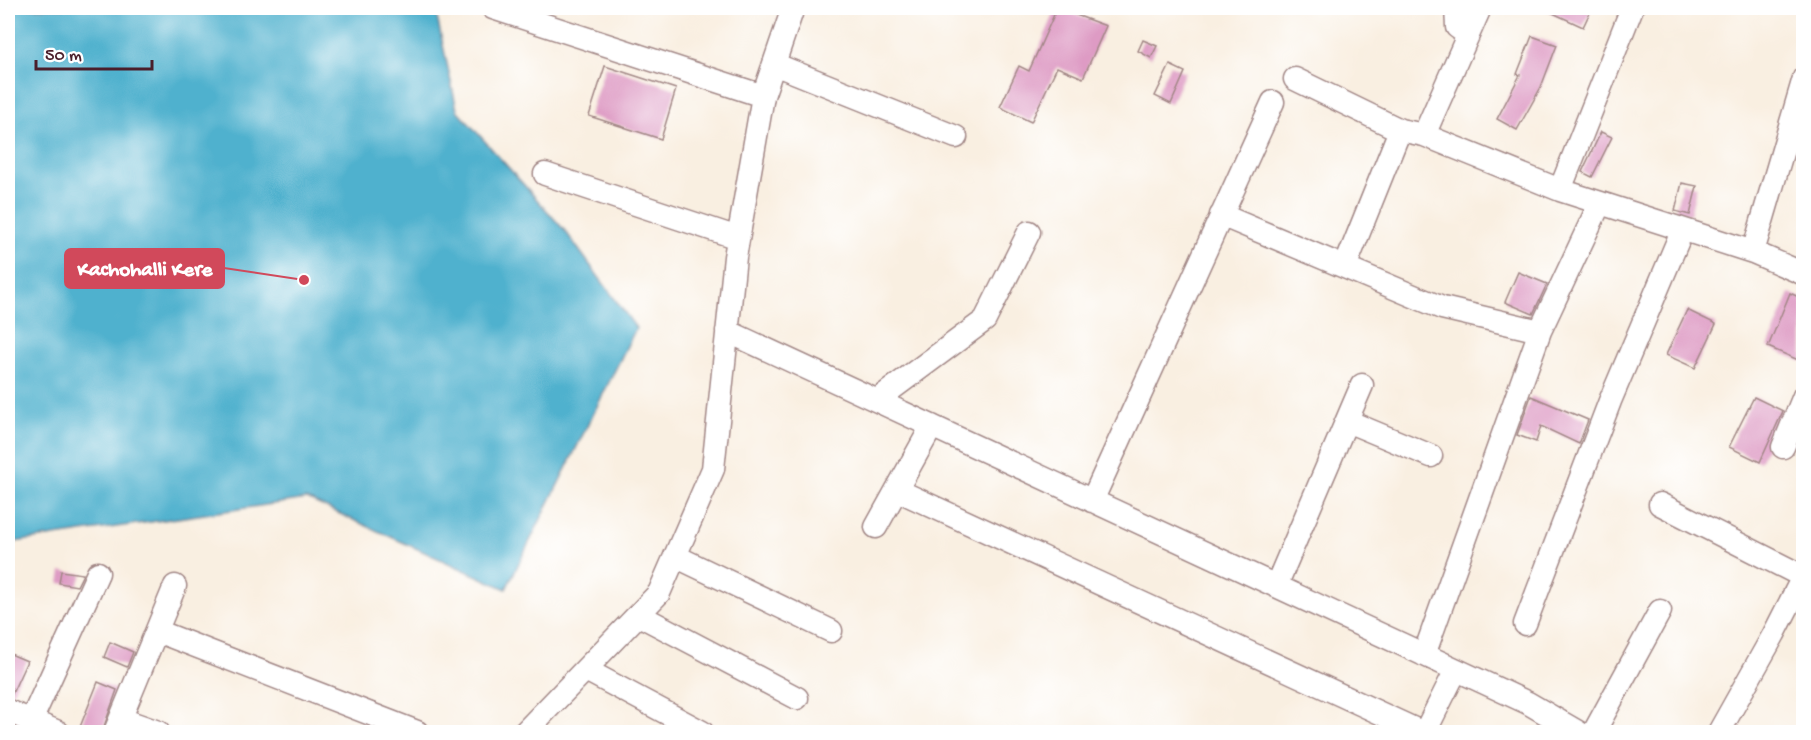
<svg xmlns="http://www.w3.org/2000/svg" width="1811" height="740" font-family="'Gochi Hand',sans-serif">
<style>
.water{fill:#4fb1ce;stroke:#4c687c;stroke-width:1.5}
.building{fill:#de9bc4}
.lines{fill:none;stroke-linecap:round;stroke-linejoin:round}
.minor-casing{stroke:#a28786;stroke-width:25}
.minor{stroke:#fff;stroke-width:22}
.leader{fill:none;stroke:#d1495b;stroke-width:2}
.callout-dot{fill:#d1495b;stroke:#fff;stroke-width:2}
.callout{fill:#d1495b;stroke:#d1495b;stroke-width:2}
.callout-label{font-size:21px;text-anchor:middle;font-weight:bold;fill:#fff}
</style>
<rect width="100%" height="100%" fill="#fff"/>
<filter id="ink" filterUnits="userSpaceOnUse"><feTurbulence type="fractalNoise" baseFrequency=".0167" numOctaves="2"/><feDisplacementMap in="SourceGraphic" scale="12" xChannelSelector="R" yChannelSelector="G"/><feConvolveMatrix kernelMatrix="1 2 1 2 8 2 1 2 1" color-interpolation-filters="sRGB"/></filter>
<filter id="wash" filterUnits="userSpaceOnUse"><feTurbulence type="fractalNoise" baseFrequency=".008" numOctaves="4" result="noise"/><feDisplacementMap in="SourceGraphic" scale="24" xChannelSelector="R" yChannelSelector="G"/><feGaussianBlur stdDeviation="1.35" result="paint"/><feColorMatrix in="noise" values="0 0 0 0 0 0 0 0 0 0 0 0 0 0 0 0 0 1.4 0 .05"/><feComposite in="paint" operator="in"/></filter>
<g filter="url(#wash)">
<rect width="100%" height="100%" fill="#f9efe1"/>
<path class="water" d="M 8,8 L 435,8 L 457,110 L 566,232 L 636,328 L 506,589 L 307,499 L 8,543 Z"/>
<g id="blocks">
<path class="building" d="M 1057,8 L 1106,26 L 1083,78 L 1057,67 L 1031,122 L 1000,107 L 1019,66 L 1029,71 Z
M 1542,8 L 1592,8 L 1583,27 Z
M 1532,36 L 1557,45 L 1541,87 L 1517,130 L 1497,119 L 1520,75 L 1517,74 Z
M 1143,40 L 1157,46 L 1151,58 L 1138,51 Z
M 1170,65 L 1185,72 L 1171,104 L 1155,96 Z
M 605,66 L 676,89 L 661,139 L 589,116 Z
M 1601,132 L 1612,137 L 1592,177 L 1582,172 Z
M 1682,183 L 1697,186 L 1690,215 L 1675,211 Z
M 1518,272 L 1547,284 L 1533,314 L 1505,302 Z
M 1790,293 L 1803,299 L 1803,362 L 1768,347 Z
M 1687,310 L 1716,324 L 1695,368 L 1666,355 Z
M 1531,396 L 1588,420 L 1579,444 L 1541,426 L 1536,442 L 1517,435 Z
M 1754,397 L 1783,411 L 1760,462 L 1729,447 Z
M 61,571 L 83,574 L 77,586 L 59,583 Z
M 110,642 L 133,652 L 127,667 L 104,657 Z
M 8,653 L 27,661 L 10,698 L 8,698 Z
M 98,682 L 117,690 L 102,732 L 78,732 Z"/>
</g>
</g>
<g filter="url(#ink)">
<use href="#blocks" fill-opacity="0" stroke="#a28786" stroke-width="1.5"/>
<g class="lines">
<g class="minor-casing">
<path id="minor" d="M 493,8 L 763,96
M 1456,8 L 1457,27 L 1468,35
M 774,64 L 956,137
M 1295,79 L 1400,130 L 1424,135 L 1560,190 L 1753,252 L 1804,274
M 1424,135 L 1480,8
M 545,174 L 738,238
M 1560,190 L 1632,8
M 1221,215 L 1442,308 L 1540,331
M 1753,252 L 1804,78
M 1345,267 L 1400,130
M 727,331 L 1528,703 L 1578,732
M 877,400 L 985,320 L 1029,232
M 1347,421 L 1431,456
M 1783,447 L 1804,396
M 897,490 L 1421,732
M 1092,501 L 1273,102
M 1660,504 L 1804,577
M 876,527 L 932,426
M 675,556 L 831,631
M 1276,586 L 1362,385
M 639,615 L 797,698
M 1525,624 L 1610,401 L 1682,231
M 157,631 L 417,732
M 1424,655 L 1540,331 L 1600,203
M 586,670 L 702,732
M 8,711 L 58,732
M 121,719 L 158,732
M 31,721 L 98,573
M 115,732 L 175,586
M 525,732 L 659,593 L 713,469 L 735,257 L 763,96 L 793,8
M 1425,732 L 1456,670
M 1594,732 L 1660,611
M 1719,732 L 1774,634 L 1803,577"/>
</g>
<use href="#minor" class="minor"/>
</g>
</g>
<path class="leader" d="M304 280L224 268"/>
<circle class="callout-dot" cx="304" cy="280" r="6"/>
<rect class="callout" x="65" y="249" width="159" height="39" rx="6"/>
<g class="callout-label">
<text x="145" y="275">Kachohalli Kere</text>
</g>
<rect width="1811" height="740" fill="none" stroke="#fff" stroke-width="30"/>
<path d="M36 60v9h116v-9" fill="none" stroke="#4a1f2b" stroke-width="3"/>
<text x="45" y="60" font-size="18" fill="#4a1f2b" stroke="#ffffff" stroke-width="4.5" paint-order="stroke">50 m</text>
</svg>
